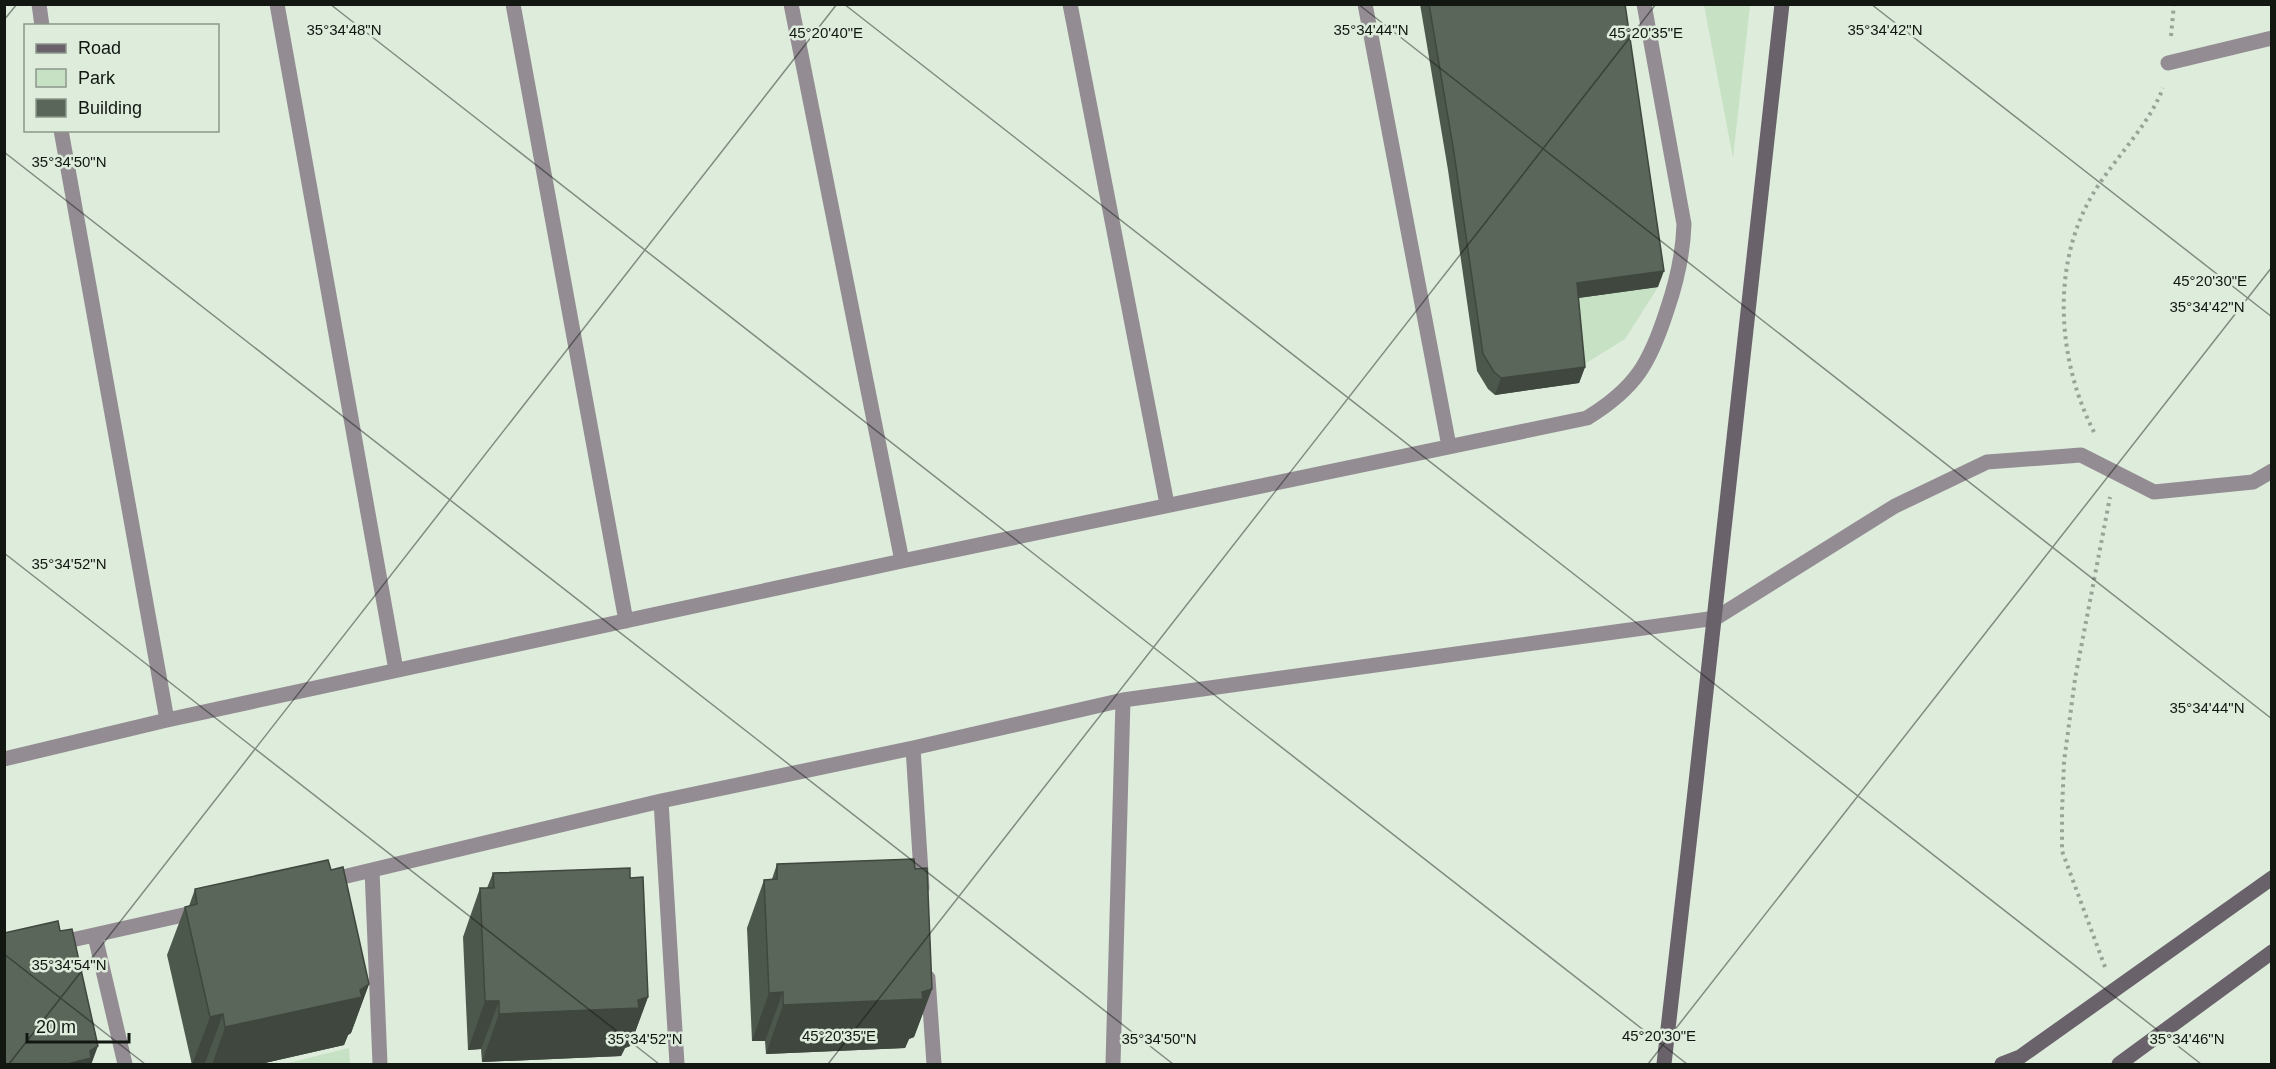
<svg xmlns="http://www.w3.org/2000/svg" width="2276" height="1069" font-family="Arial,sans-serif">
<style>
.green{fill:#c6e1c3}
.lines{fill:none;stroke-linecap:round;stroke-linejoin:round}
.path{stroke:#99a498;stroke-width:4;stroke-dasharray:3 4.5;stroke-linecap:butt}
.service{stroke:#938d93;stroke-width:15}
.minor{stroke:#938d93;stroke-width:15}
.secondary{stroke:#6a626b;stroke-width:15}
.wall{fill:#4d584d}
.shaded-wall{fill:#3f473e}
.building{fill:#5a6659;stroke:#3f473e;stroke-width:1.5}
.ticks{fill:none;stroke:#121712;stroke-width:1.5;stroke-opacity:0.45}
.ticks-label{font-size:15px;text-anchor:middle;fill:#121712;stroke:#deecdc;stroke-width:5;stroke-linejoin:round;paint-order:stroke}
</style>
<rect width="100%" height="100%" fill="#deecdc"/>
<path class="green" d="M 1704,5 L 1750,5 L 1733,158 Z
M 1658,287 L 1625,339 L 1583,365 L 1571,299 Z
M 349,1048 L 350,1064 L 284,1064 Z"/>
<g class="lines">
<path class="path" d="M 2171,36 L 2174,4
M 2094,432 C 2058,362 2051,269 2090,199 C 2112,160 2147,129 2163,88
M 2105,967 L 2062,851 L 2062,811 L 2064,762 L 2075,679 L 2110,497"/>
<path class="service" d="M 95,936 L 125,1064"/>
<path class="minor" d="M 39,4 L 42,26
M 277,4 L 396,670
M 513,4 L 626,621
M 791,4 L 902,561
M 1070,4 L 1167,504
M 1365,4 L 1449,446
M 2168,63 L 2272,38
M 61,130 L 167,720
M 913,748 L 922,888
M 4,759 L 167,720 L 902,561 L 1587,418 C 1636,388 1650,363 1667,310 C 1677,281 1683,255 1684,224 L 1644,4
M 661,801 L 677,1064
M 372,870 L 380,1064
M 326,881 L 661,801 L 913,748 L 1123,700 L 1716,618 L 1895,506 L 1987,462 L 2081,455 L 2154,492 L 2253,482 L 2272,471
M 54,944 L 201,911
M 928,978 L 934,1064
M 1113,1064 L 1123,700"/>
<path class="secondary" d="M 1664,1064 C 1705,711 1742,358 1782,4
M 2002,1064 L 2020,1057 L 2272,878
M 2119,1064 L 2272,952"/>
</g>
<path class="wall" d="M 1420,4 L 1625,4 L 1658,287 L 1578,298 L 1585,367 L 1579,383 L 1495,395 L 1488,389 L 1477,371 L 1448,170 Z
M 777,864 L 915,869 L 932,989 L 914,1037 L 909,1039 L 905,1048 L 766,1054 L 765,1041 L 752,1041 L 747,928 L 764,880 L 772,879 Z
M 331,870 L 369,984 L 351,1033 L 348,1035 L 344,1045 L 256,1065 L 205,1065 L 205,1063 L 192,1065 L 167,955 L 185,907 L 189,906 L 195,889 Z
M 493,873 L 630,878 L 648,997 L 630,1046 L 625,1048 L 621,1056 L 482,1062 L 481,1049 L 468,1050 L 463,937 L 480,888 L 487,888 Z"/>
<path class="shaded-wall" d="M 1664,271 L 1658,287 L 1571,299 L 1577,283 Z
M 1585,367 L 1579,383 L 1495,395 L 1501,378 Z
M 369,984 L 351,1033 L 348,1035 L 344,1045 L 256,1065 L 212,1065 L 225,1027 L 360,990 Z
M 932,989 L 914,1037 L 909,1039 L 905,1048 L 766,1054 L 783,1005 L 922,992 Z
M 783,992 L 765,1041 L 752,1041 L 769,993 Z
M 648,997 L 630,1046 L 625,1048 L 621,1056 L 482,1062 L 499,1014 L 638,1000 Z
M 485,1001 L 499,1001 L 481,1049 L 468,1050 Z
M 223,1014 L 205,1063 L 192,1065 L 210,1017 Z
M 98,1046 L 91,1065 L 64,1065 L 90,1051 Z"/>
<path class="building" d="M 1429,4 L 1625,4 L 1664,271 L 1577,283 L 1585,367 L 1501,378 L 1494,372 L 1483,354 L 1454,153 Z
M 914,859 L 915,869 L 927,868 L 932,989 L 922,992 L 923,999 L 783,1005 L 783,992 L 769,993 L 764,880 L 777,879 L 777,864 Z
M 328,860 L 331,870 L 343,867 L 369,984 L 360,990 L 362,997 L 225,1027 L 223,1014 L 210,1017 L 185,907 L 197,904 L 195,889 Z
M 630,868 L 630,878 L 643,877 L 648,997 L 638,1000 L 639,1008 L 499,1014 L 499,1001 L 485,1001 L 480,888 L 494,888 L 493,873 Z
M 58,921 L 60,931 L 72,929 L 98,1046 L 90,1051 L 91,1058 L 64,1065 L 4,1065 L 4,933 Z"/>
<path class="ticks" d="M 330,4 L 1687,1064M 844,4 L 2201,1064M 1358,4 L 2272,719M 1871,4 L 2272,317M 4,20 L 17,4M 4,152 L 1173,1064M 4,553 L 659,1064M 4,954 L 145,1064M 9,1064 L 837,4M 828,1064 L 1656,4M 1648,1064 L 2272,267"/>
<g class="ticks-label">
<text x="344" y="35">35°34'48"N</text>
<text x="1371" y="35">35°34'44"N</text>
<text x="1885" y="35">35°34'42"N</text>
<text x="1646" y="38">45°20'35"E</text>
<text x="826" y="38">45°20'40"E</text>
<text x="69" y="167">35°34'50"N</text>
<text x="2210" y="286">45°20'30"E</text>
<text x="2207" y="312">35°34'42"N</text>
<text x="69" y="569">35°34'52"N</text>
<text x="2207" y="713">35°34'44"N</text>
<text x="69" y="970">35°34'54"N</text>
<text x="839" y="1041">45°20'35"E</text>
<text x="1659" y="1041">45°20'30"E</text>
<text x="645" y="1044">35°34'52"N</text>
<text x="1159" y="1044">35°34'50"N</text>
<text x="2187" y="1044">35°34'46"N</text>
</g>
<rect width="2276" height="1069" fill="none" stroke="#121712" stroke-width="12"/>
<rect x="24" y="24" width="195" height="108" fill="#deecdc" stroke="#8c978b" stroke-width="1.5"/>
<rect x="36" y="44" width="30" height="9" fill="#6a626b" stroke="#8c978b" stroke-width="1.5"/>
<text x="78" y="54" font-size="18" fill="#121712">Road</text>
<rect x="36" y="69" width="30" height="18" fill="#c6e1c3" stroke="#8c978b" stroke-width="1.5"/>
<text x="78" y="84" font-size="18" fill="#121712">Park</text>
<rect x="36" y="99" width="30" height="18" fill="#5a6659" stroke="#8c978b" stroke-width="1.5"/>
<text x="78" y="114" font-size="18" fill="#121712">Building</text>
<path d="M27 1033v9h102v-9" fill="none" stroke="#121712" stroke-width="3"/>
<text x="36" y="1033" font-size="18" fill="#121712" stroke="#deecdc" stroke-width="4.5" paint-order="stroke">20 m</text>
</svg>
